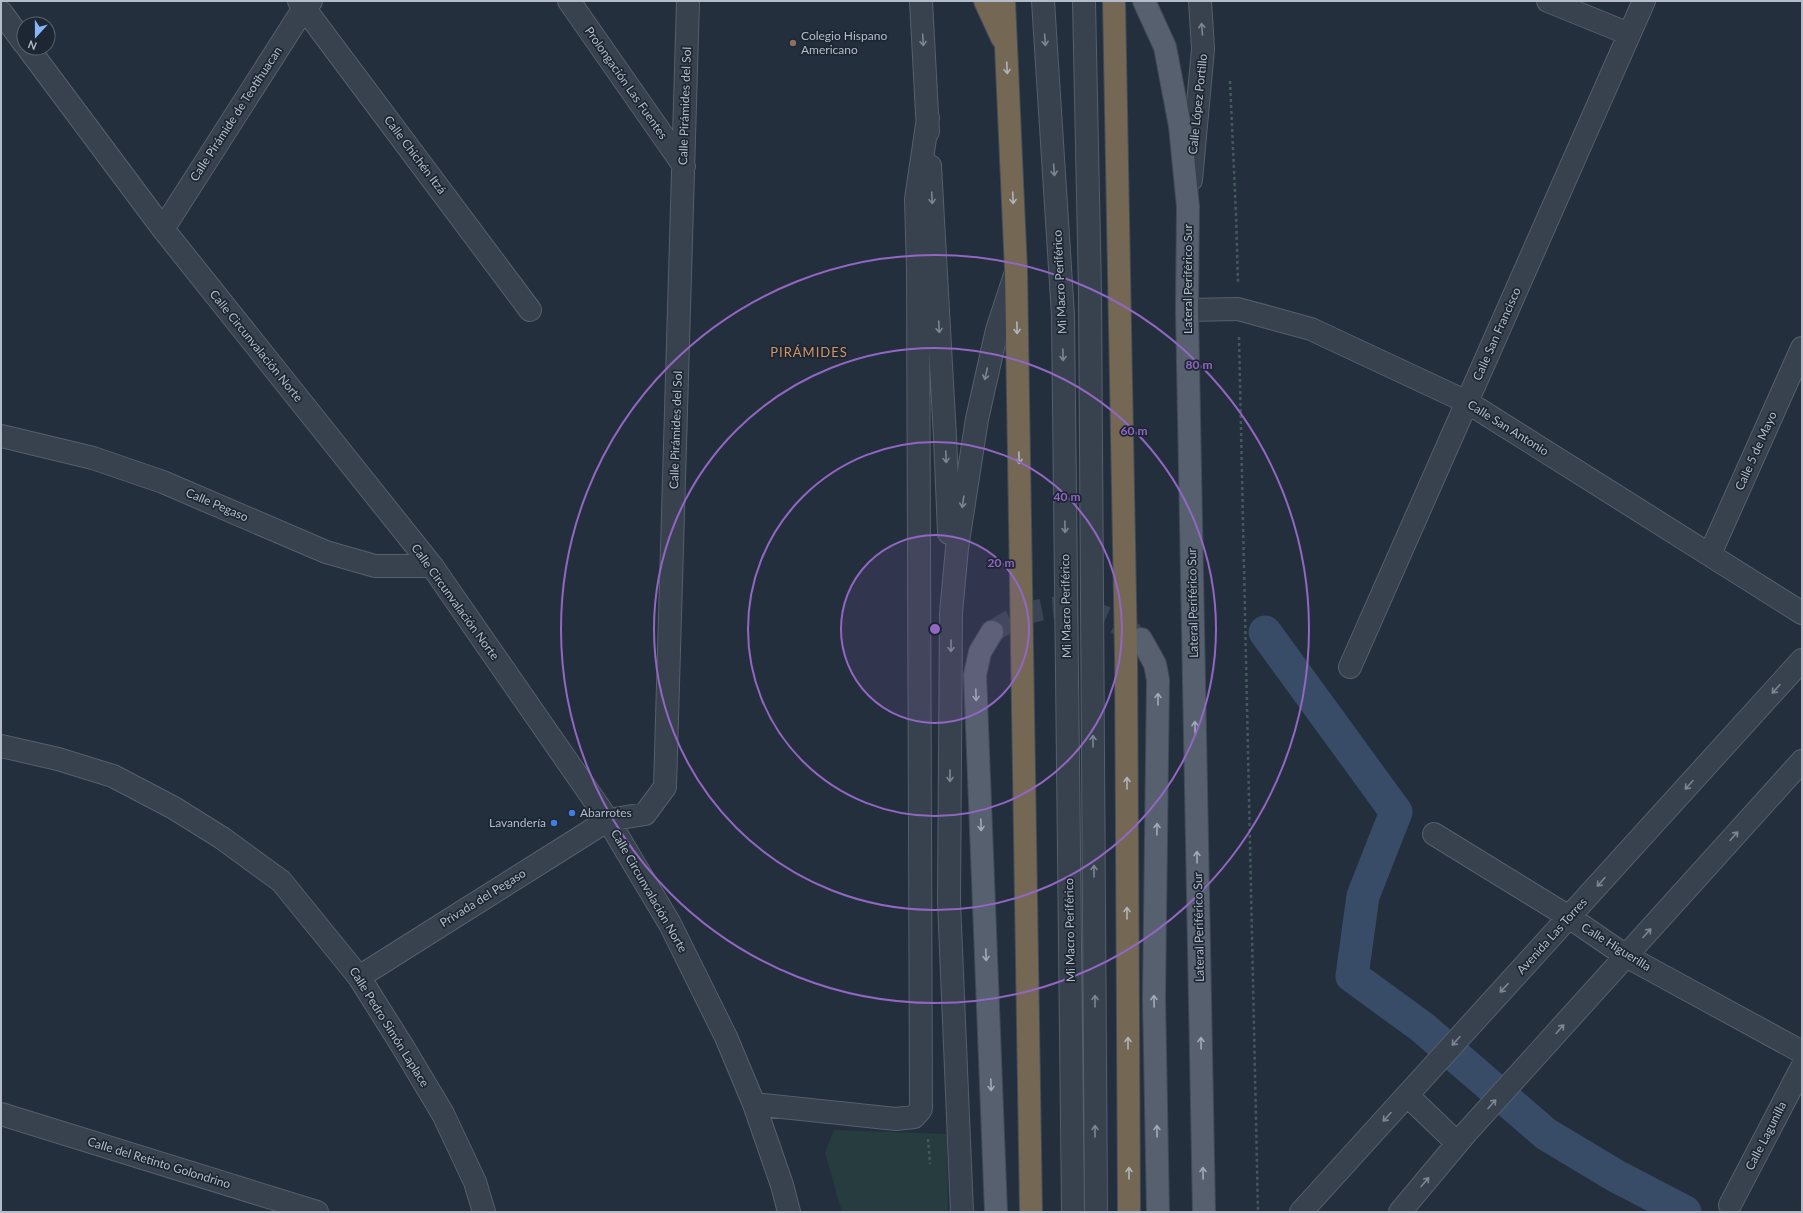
<svg xmlns="http://www.w3.org/2000/svg" width="1803" height="1213" font-family="Lato,sans-serif">
<style>
.green{fill:#263c3f}
.lines{fill:none;stroke-linecap:round;stroke-linejoin:round}
.canal{stroke:#394c67;stroke-width:33}
.major-tunnel{stroke:#3a4453;stroke-width:22;stroke-dasharray:22 11;stroke-linecap:butt}
.minor-casing{stroke:#565f6c;stroke-width:24}
.major-casing{stroke:#414a57;stroke-width:24}
.highway-casing{stroke:#434c59;stroke-width:24}
.path{stroke:#44595c;stroke-width:2.5;stroke-dasharray:3 3;stroke-linecap:butt}
.minor{stroke:#38414e;stroke-width:22}
.major{stroke:#56606e;stroke-width:22}
.highway{stroke:#746855;stroke-width:22}
.oneway{stroke:#7c8592}
.oneway2{stroke:#aeb4bd}
.oneway3{stroke:#a1aab7}
.ring{fill:none;stroke:#9266c3;stroke-width:2}
.education-dot{fill:#8d6e63;stroke:#1d2633;stroke-width:1.5}
.shop-dot{fill:#3f7fe0;stroke:#1d2633;stroke-width:1.5}
.labels{text-anchor:middle;stroke-width:3.5;stroke-linejoin:round;paint-order:stroke}
.poi-label{font-size:12px;fill:#b4bcc9;stroke:#1d2633;text-anchor:start}
.street-label{font-size:12px;fill:#b4bcc9;stroke:#1d2633}
.neighbourhood-label{font-size:13px;letter-spacing:1px;fill:#d59563;stroke:#1d2633}
.centre{fill:#9266c3;stroke:#1d2633;stroke-width:2}
.ring-label{font-size:12px;text-anchor:middle;font-weight:bold;fill:#9266c3;stroke:#1d2633;stroke-width:3.5;stroke-linejoin:round;paint-order:stroke}
</style>
<rect width="100%" height="100%" fill="#242f3e"/>
<path class="green" d="M 834,1130 L 947,1134 L 948,1212 L 842,1212 L 825,1153 Z"/>
<g class="lines">
<path class="canal" d="M 1265,632 L 1396,812 L 1363,896 L 1352,976 L 1422,1027 L 1546,1134 L 1616,1176 L 1685,1212"/>
<path class="major-tunnel" d="M 992,632 C 1042,597 1091,600 1139,638"/>
<g class="minor-casing">
<path id="minor" d="M 299,1 L 530,310
M 569,1 L 684,166
M 921,1 L 928,132
M 1043,1 L 1063,315 L 1073,1212
M 1084,1 L 1090,292 L 1096,1212
M 1548,1 L 1629,34
M 1,12 L 24,43
M 28,48 L 163,229 L 432,566 L 608,820 L 670,924 L 726,1037 L 754,1104 L 782,1185 L 789,1212
M 930,166 L 945,437 L 949,533
M 1191,180 L 1203,49 L 1200,1
M 163,229 L 304,8 L 311,1
M 1187,310 L 1238,309 L 1311,329 L 1467,402 L 1802,613
M 1,436 L 93,458 L 163,482 L 326,552 L 375,566 L 432,566
M 1710,554 L 1802,348
M 1350,667 L 1644,1
M 1,746 L 58,759 L 113,776 L 174,808 L 222,838 L 281,881 L 359,977 L 403,1047 L 443,1114 L 475,1182 L 484,1212
M 1434,834 L 1569,917 L 1626,956 L 1802,1052
M 359,977 L 608,820 L 645,814 L 665,787 L 688,1
M 1407,1095 L 1457,1143
M 754,1104 L 896,1119 L 914,1117 L 921,1109 L 918,271 L 916,199 L 928,118
M 1,1114 L 317,1212
M 1730,1205 L 1802,1067
M 962,1212 L 949,902 L 951,613 L 957,548 L 977,419 L 997,330 L 1015,275
M 1301,1212 L 1802,660
M 1400,1212 L 1466,1133 L 1802,761"/>
</g>
<g class="major-casing">
<path id="major" d="M 1144,1 L 1165,47 L 1180,126 L 1188,207 L 1187,310 L 1204,1212
M 992,632 L 980,652 L 975,675 L 996,1212
M 1141,639 L 1155,664 L 1158,680 L 1154,998 L 1158,1212"/>
</g>
<g class="highway-casing">
<path id="highway" d="M 985,1 L 1002,38
M 1004,1 L 1016,270 L 1031,1212
M 1114,1 L 1126,652 L 1129,1212"/>
</g>
<path class="path" d="M 1230,81 L 1236,215 L 1238,282
M 1239,337 L 1258,1212
M 928,1139 L 930,1164"/>
<use href="#minor" class="minor"/>
<use href="#major" class="major"/>
<use href="#highway" class="highway"/>
</g>
<defs><path id="oneway-shaft" d="M-6 0H5M1.5-3L5.5 0L1.5 3" fill="none" stroke-width="1.6" stroke-linecap="round" stroke-linejoin="round"/></defs>
<g class="oneway">
<use href="#oneway-shaft" transform="translate(1202 29) rotate(-95)"/>
<use href="#oneway-shaft" transform="translate(923 40) rotate(87)"/>
<use href="#oneway-shaft" transform="translate(1045 40) rotate(86)"/>
<use href="#oneway-shaft" transform="translate(1054 170) rotate(86)"/>
<use href="#oneway-shaft" transform="translate(932 198) rotate(87)"/>
<use href="#oneway-shaft" transform="translate(939 327) rotate(87)"/>
<use href="#oneway-shaft" transform="translate(1063 355) rotate(89)"/>
<use href="#oneway-shaft" transform="translate(986 374) rotate(103)"/>
<use href="#oneway-shaft" transform="translate(946 457) rotate(88)"/>
<use href="#oneway-shaft" transform="translate(963 502) rotate(98)"/>
<use href="#oneway-shaft" transform="translate(1065 527) rotate(89)"/>
<use href="#oneway-shaft" transform="translate(951 646) rotate(90)"/>
<use href="#oneway-shaft" transform="translate(1776 689) rotate(132)"/>
<use href="#oneway-shaft" transform="translate(1093 741) rotate(-90)"/>
<use href="#oneway-shaft" transform="translate(950 776) rotate(90)"/>
<use href="#oneway-shaft" transform="translate(1689 785) rotate(132)"/>
<use href="#oneway-shaft" transform="translate(1734 836) rotate(-48)"/>
<use href="#oneway-shaft" transform="translate(1094 871) rotate(-90)"/>
<use href="#oneway-shaft" transform="translate(1601 882) rotate(132)"/>
<use href="#oneway-shaft" transform="translate(1647 933) rotate(-48)"/>
<use href="#oneway-shaft" transform="translate(1504 988) rotate(133)"/>
<use href="#oneway-shaft" transform="translate(1095 1001) rotate(-90)"/>
<use href="#oneway-shaft" transform="translate(1560 1029) rotate(-48)"/>
<use href="#oneway-shaft" transform="translate(1456 1041) rotate(132)"/>
<use href="#oneway-shaft" transform="translate(1492 1104) rotate(-48)"/>
<use href="#oneway-shaft" transform="translate(1387 1117) rotate(132)"/>
<use href="#oneway-shaft" transform="translate(1095 1131) rotate(-90)"/>
<use href="#oneway-shaft" transform="translate(1425 1182) rotate(-50)"/>
</g>
<g class="oneway2">
<use href="#oneway-shaft" transform="translate(1007 68) rotate(87)"/>
<use href="#oneway-shaft" transform="translate(1013 198) rotate(87)"/>
<use href="#oneway-shaft" transform="translate(1017 328) rotate(89)"/>
<use href="#oneway-shaft" transform="translate(1019 458) rotate(89)"/>
<use href="#oneway-shaft" transform="translate(1127 783) rotate(-90)"/>
<use href="#oneway-shaft" transform="translate(1127 913) rotate(-90)"/>
<use href="#oneway-shaft" transform="translate(1128 1043) rotate(-90)"/>
<use href="#oneway-shaft" transform="translate(1129 1173) rotate(-90)"/>
</g>
<g class="oneway3">
<use href="#oneway-shaft" transform="translate(976 695) rotate(88)"/>
<use href="#oneway-shaft" transform="translate(1158 699) rotate(-90)"/>
<use href="#oneway-shaft" transform="translate(1195 727) rotate(-91)"/>
<use href="#oneway-shaft" transform="translate(981 825) rotate(88)"/>
<use href="#oneway-shaft" transform="translate(1157 829) rotate(-89)"/>
<use href="#oneway-shaft" transform="translate(1197 857) rotate(-91)"/>
<use href="#oneway-shaft" transform="translate(986 955) rotate(88)"/>
<use href="#oneway-shaft" transform="translate(1154 1001) rotate(-91)"/>
<use href="#oneway-shaft" transform="translate(1201 1043) rotate(-91)"/>
<use href="#oneway-shaft" transform="translate(991 1085) rotate(88)"/>
<use href="#oneway-shaft" transform="translate(1157 1131) rotate(-91)"/>
<use href="#oneway-shaft" transform="translate(1203 1173) rotate(-91)"/>
</g>
<circle cx="935" cy="629" r="94" fill="#9266c3" fill-opacity=".12"/>
<g class="ring">
<circle cx="935" cy="629" r="94"/>
<circle cx="935" cy="629" r="187"/>
<circle cx="935" cy="629" r="281"/>
<circle cx="935" cy="629" r="374"/>
</g>
<circle class="education-dot" cx="793" cy="43" r="4"/>
<g class="shop-dot">
<circle cx="572" cy="813" r="4"/>
<circle cx="554" cy="823" r="4"/>
</g>
<g class="labels">
<g class="poi-label">
<text x="801" y="40">Colegio Hispano<tspan x="801" dy="14">Americano</tspan></text>
<text x="580" y="817">Abarrotes</text>
<text x="546" y="827" text-anchor="end">Lavandería</text>
</g>
<g class="street-label">
<text transform="translate(626 83) rotate(55)" y="4">Prolongación Las Fuentes</text>
<text transform="translate(1198 104) rotate(-84)" y="4">Calle López Portillo</text>
<text transform="translate(685 106) rotate(-88)" y="4">Calle Pirámides del Sol</text>
<text transform="translate(236 114) rotate(-57)" y="4">Calle Pirámide de Teotihuacan</text>
<text transform="translate(415 155) rotate(53)" y="4">Calle Chichén Itzá</text>
<text transform="translate(1188 279) rotate(-90)" y="4">Lateral Periférico Sur</text>
<text transform="translate(1060 282) rotate(-93)" y="4">Mi Macro Periférico</text>
<text transform="translate(1497 334) rotate(-66)" y="4">Calle San Francisco</text>
<text transform="translate(256 346) rotate(51)" y="4">Calle Circunvalación Norte</text>
<text transform="translate(1508 428) rotate(32)" y="4">Calle San Antonio</text>
<text transform="translate(676 430) rotate(-88)" y="4">Calle Pirámides del Sol</text>
<text transform="translate(1756 451) rotate(-66)" y="4">Calle 5 de Mayo</text>
<text transform="translate(217 505) rotate(23)" y="4">Calle Pegaso</text>
<text transform="translate(455 602) rotate(54)" y="4">Calle Circunvalación Norte</text>
<text transform="translate(1193 603) rotate(-91)" y="4">Lateral Periférico Sur</text>
<text transform="translate(1066 606) rotate(-91)" y="4">Mi Macro Periférico</text>
<text transform="translate(649 891) rotate(60)" y="4">Calle Circunvalación Norte</text>
<text transform="translate(483 898) rotate(-32)" y="4">Privada del Pegaso</text>
<text transform="translate(1199 927) rotate(-91)" y="4">Lateral Periférico Sur</text>
<text transform="translate(1070 930) rotate(-91)" y="4">Mi Macro Periférico</text>
<text transform="translate(1552 936) rotate(-48)" y="4">Avenida Las Torres</text>
<text transform="translate(1616 947) rotate(32)" y="4">Calle Higuerilla</text>
<text transform="translate(389 1027) rotate(58)" y="4">Calle Pedro Simón Laplace</text>
<text transform="translate(1766 1136) rotate(-63)" y="4">Calle Lagunilla</text>
<text transform="translate(159 1163) rotate(17)" y="4">Calle del Retinto Golondrino</text>
</g>
<g class="neighbourhood-label">
<text x="809" y="357">PIRÁMIDES</text>
</g>
</g>
<circle cx="935" cy="629" r="6" class="centre"/>
<g class="ring-label">
<text x="1199" y="369">80 m</text>
<text x="1134" y="435">60 m</text>
<text x="1067" y="501">40 m</text>
<text x="1001" y="567">20 m</text>
</g>
<rect width="1803" height="1213" fill="none" stroke="#b4bcc9" stroke-width="4"/>
<g transform="translate(36 36) rotate(201)"><circle r="19" fill="#1d2633" stroke="#59626f"/>
<path d="M0-3L7 15L0 10L-7 15Z" fill="#8ab4f8"/>
<text y="-6" font-size="11" font-weight="bold" text-anchor="middle" fill="#b4bcc9">N</text>
</g>
</svg>
